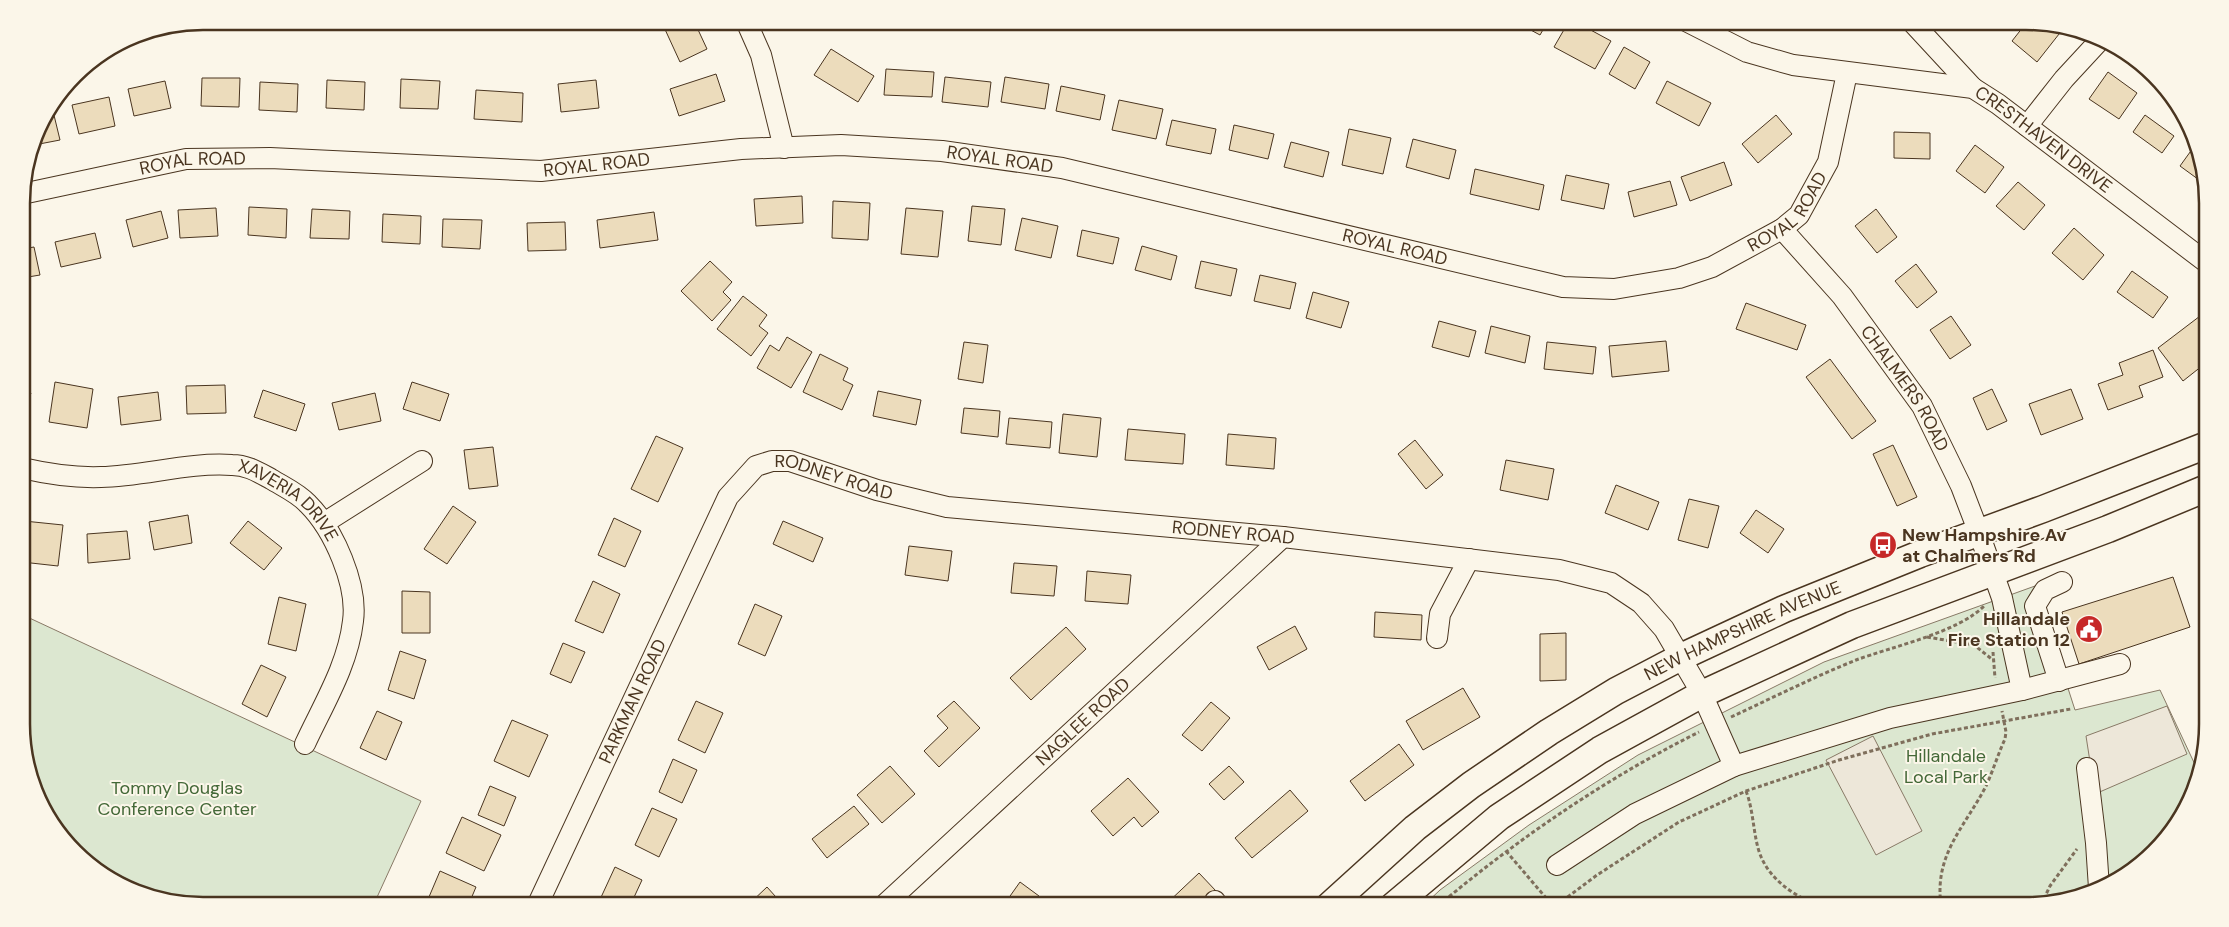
<svg xmlns="http://www.w3.org/2000/svg" width="2229" height="927" font-family="'DM Sans',sans-serif">
<style>
.green{fill:#dce7d0;stroke:#887966}
.parking{fill:#ede7d9;stroke:#887966}
.building{fill:#ecdcbc;stroke:#4a3520}
.lines{fill:none;stroke-linecap:round;stroke-linejoin:round}
.minor-casing{stroke:#4a3520;stroke-width:22}
.major-casing{stroke:#4a3520;stroke-width:29}
.path{stroke:#7f6f5c;stroke-width:3;stroke-dasharray:4 2.5;stroke-linecap:butt}
.minor{stroke:#fbf6e9;stroke-width:20}
.major{stroke:#fbf6e9;stroke-width:26}
.labels{text-anchor:middle;stroke-width:4;stroke-linejoin:round;paint-order:stroke}
.street-label{font-size:18px;fill:#4a3520;stroke:#fbf6e9}
.poi-label{font-size:18px;font-weight:bold;fill:#4a3520;stroke:#fbf6e9;text-anchor:start}
.park-label{font-size:18px;fill:#436837;stroke:#fbf6e9}
.rim{fill:none;stroke:#4a3520;stroke-width:2.5}
</style>
<rect width="100%" height="100%" fill="#fbf6e9"/>
<path class="green" d="M 2035,586 L 2075,710 L 2160,690 L 2198,771 L 2194,793 L 2170,835 L 2136,868 L 2084,896 L 2037,905 L 1423,906 L 1440,890 L 1529,825 L 1638,755 L 1824,662 Z
M 23,615 L 421,801 L 373,906 L 203,906 L 134,892 L 59,835 L 23,748 Z"/>
<path class="parking" d="M 2167,706 L 2187,754 L 2095,794 L 2086,736 Z
M 1873,736 L 1922,831 L 1876,855 L 1826,760 Z"/>
<path class="building" d="M 671,21 L 694,21 L 707,49 L 680,62 L 663,25 Z
M 800,21 L 828,21 L 804,30 Z
M 1514,21 L 1548,21 L 1540,35 Z
M 1569,21 L 1574,21 L 1611,41 L 1595,69 L 1554,47 Z
M 2027,22 L 2063,29 L 2037,62 L 2012,41 Z
M 1624,47 L 1650,62 L 1635,89 L 1609,74 Z
M 831,49 L 874,76 L 858,102 L 814,75 Z
M 886,69 L 934,72 L 932,97 L 884,95 Z
M 2108,72 L 2137,93 L 2119,119 L 2089,99 Z
M 716,74 L 725,101 L 679,116 L 670,89 Z
M 945,77 L 991,82 L 988,107 L 942,102 Z
M 1005,77 L 1049,84 L 1045,109 L 1001,102 Z
M 202,78 L 240,78 L 239,107 L 201,106 Z
M 401,79 L 440,81 L 438,109 L 400,108 Z
M 327,80 L 365,82 L 364,110 L 326,108 Z
M 596,80 L 599,108 L 561,112 L 558,84 Z
M 165,81 L 171,108 L 134,116 L 128,89 Z
M 1667,81 L 1711,103 L 1699,126 L 1656,103 Z
M 260,82 L 298,84 L 297,112 L 259,110 Z
M 1061,86 L 1105,95 L 1100,120 L 1056,111 Z
M 476,90 L 523,93 L 522,122 L 474,119 Z
M 109,97 L 115,126 L 79,134 L 72,105 Z
M 1119,100 L 1163,109 L 1156,139 L 1112,130 Z
M 53,111 L 60,140 L 34,145 L 40,123 L 48,112 Z
M 1776,115 L 1792,134 L 1758,163 L 1742,144 Z
M 2145,115 L 2174,136 L 2162,153 L 2133,132 Z
M 1172,120 L 1216,129 L 1211,154 L 1166,145 Z
M 1234,125 L 1274,134 L 1268,159 L 1229,150 Z
M 1349,129 L 1391,138 L 1383,174 L 1342,165 Z
M 1894,132 L 1930,133 L 1930,159 L 1894,158 Z
M 1413,139 L 1456,150 L 1449,179 L 1406,167 Z
M 1291,142 L 1329,152 L 1323,177 L 1284,167 Z
M 1975,145 L 2004,167 L 1985,193 L 1956,171 Z
M 2193,148 L 2206,180 L 2206,185 L 2180,166 Z
M 1724,162 L 1732,185 L 1690,201 L 1681,177 Z
M 1475,169 L 1544,185 L 1539,210 L 1470,194 Z
M 1566,175 L 1609,184 L 1604,209 L 1561,200 Z
M 1670,181 L 1677,205 L 1634,217 L 1628,192 Z
M 2018,182 L 2045,205 L 2024,230 L 1996,206 Z
M 802,196 L 803,223 L 756,226 L 754,199 Z
M 833,201 L 870,203 L 868,240 L 832,238 Z
M 972,206 L 1005,209 L 1001,245 L 968,241 Z
M 249,207 L 287,209 L 286,238 L 248,235 Z
M 216,208 L 218,236 L 180,238 L 178,210 Z
M 906,208 L 943,211 L 938,257 L 901,254 Z
M 312,209 L 350,211 L 349,239 L 310,238 Z
M 1876,209 L 1897,237 L 1877,253 L 1855,226 Z
M 161,211 L 168,238 L 133,247 L 126,220 Z
M 654,212 L 658,240 L 600,248 L 597,220 Z
M 383,214 L 421,216 L 420,244 L 382,242 Z
M 1022,218 L 1058,226 L 1051,258 L 1015,250 Z
M 443,219 L 482,220 L 480,249 L 442,247 Z
M 565,222 L 566,250 L 528,251 L 527,223 Z
M 2074,228 L 2104,255 L 2083,280 L 2052,253 Z
M 1082,230 L 1119,238 L 1113,264 L 1077,256 Z
M 95,233 L 101,258 L 61,267 L 55,242 Z
M 1142,246 L 1177,256 L 1171,280 L 1135,270 Z
M 34,247 L 40,275 L 22,278 L 22,249 Z
M 710,261 L 732,282 L 723,292 L 731,300 L 712,321 L 681,291 Z
M 1201,261 L 1237,269 L 1231,296 L 1195,288 Z
M 1916,264 L 1937,292 L 1917,308 L 1895,281 Z
M 2132,271 L 2168,297 L 2153,318 L 2117,292 Z
M 1260,275 L 1296,283 L 1290,309 L 1254,301 Z
M 1313,292 L 1349,302 L 1341,328 L 1306,318 Z
M 743,296 L 767,315 L 759,326 L 768,333 L 751,356 L 717,329 Z
M 1746,303 L 1806,325 L 1797,350 L 1736,329 Z
M 2204,313 L 2207,317 L 2207,362 L 2183,381 L 2158,348 Z
M 1951,316 L 1971,345 L 1950,359 L 1930,330 Z
M 1439,321 L 1476,331 L 1469,357 L 1432,347 Z
M 1491,326 L 1530,336 L 1525,363 L 1485,353 Z
M 787,337 L 812,352 L 791,388 L 757,368 L 770,345 L 779,351 Z
M 1666,341 L 1669,371 L 1612,377 L 1609,346 Z
M 964,342 L 988,345 L 983,383 L 958,379 Z
M 1547,342 L 1596,347 L 1593,374 L 1544,369 Z
M 2153,350 L 2163,377 L 2139,386 L 2143,397 L 2108,410 L 2098,384 L 2123,375 L 2119,363 Z
M 820,354 L 848,368 L 843,380 L 853,385 L 842,410 L 803,392 Z
M 1830,359 L 1876,421 L 1852,439 L 1806,377 Z
M 55,382 L 93,389 L 87,428 L 49,422 Z
M 412,382 L 449,394 L 440,421 L 403,409 Z
M 225,385 L 226,413 L 187,414 L 186,386 Z
M 22,389 L 31,393 L 22,417 Z
M 1992,389 L 2007,421 L 1987,430 L 1973,398 Z
M 2071,389 L 2083,419 L 2041,435 L 2029,404 Z
M 263,390 L 305,404 L 296,431 L 254,417 Z
M 878,391 L 921,400 L 916,425 L 873,416 Z
M 158,392 L 161,420 L 121,425 L 118,397 Z
M 375,393 L 381,421 L 339,430 L 332,403 Z
M 964,408 L 1000,411 L 998,437 L 961,433 Z
M 1063,414 L 1101,418 L 1097,457 L 1059,453 Z
M 1009,418 L 1052,422 L 1050,448 L 1006,444 Z
M 1128,429 L 1185,434 L 1183,464 L 1125,460 Z
M 1228,434 L 1276,438 L 1274,469 L 1226,465 Z
M 656,436 L 683,448 L 658,502 L 631,489 Z
M 1415,440 L 1443,475 L 1426,489 L 1398,454 Z
M 1893,445 L 1917,497 L 1897,506 L 1873,454 Z
M 493,447 L 498,486 L 469,489 L 464,450 Z
M 1506,460 L 1554,469 L 1548,500 L 1500,490 Z
M 1616,485 L 1659,502 L 1648,530 L 1605,513 Z
M 1689,499 L 1719,506 L 1708,548 L 1678,540 Z
M 453,506 L 476,522 L 447,564 L 424,549 Z
M 1756,510 L 1784,529 L 1768,553 L 1740,533 Z
M 188,515 L 192,543 L 154,550 L 149,522 Z
M 614,518 L 641,531 L 625,567 L 598,555 Z
M 24,521 L 63,525 L 58,566 L 22,562 Z
M 248,521 L 282,548 L 264,570 L 230,543 Z
M 783,521 L 823,538 L 813,562 L 773,544 Z
M 127,531 L 130,559 L 88,563 L 87,534 Z
M 909,546 L 952,551 L 948,581 L 905,575 Z
M 1014,563 L 1057,566 L 1054,596 L 1011,593 Z
M 1087,571 L 1131,575 L 1128,604 L 1085,601 Z
M 2173,577 L 2190,627 L 2079,664 L 2062,612 Z
M 593,581 L 620,594 L 603,633 L 575,621 Z
M 402,591 L 430,592 L 430,633 L 402,633 Z
M 279,597 L 306,604 L 296,651 L 268,644 Z
M 755,604 L 782,616 L 765,656 L 738,644 Z
M 1375,612 L 1422,615 L 1421,640 L 1374,637 Z
M 1295,626 L 1307,649 L 1269,670 L 1257,647 Z
M 1066,627 L 1086,649 L 1031,700 L 1010,678 Z
M 1566,633 L 1566,680 L 1540,681 L 1540,634 Z
M 563,643 L 585,652 L 571,683 L 550,674 Z
M 400,651 L 426,660 L 414,699 L 388,690 Z
M 261,665 L 286,677 L 267,717 L 242,704 Z
M 1463,688 L 1480,717 L 1423,750 L 1406,721 Z
M 696,701 L 723,713 L 705,753 L 678,740 Z
M 954,701 L 980,728 L 939,767 L 924,751 L 948,728 L 937,716 Z
M 1211,702 L 1230,718 L 1202,751 L 1182,735 Z
M 377,711 L 402,722 L 386,760 L 360,748 Z
M 512,720 L 548,735 L 529,777 L 494,761 Z
M 1399,744 L 1414,765 L 1365,801 L 1350,781 Z
M 673,759 L 697,770 L 682,803 L 659,792 Z
M 890,766 L 915,794 L 882,823 L 857,795 Z
M 1229,766 L 1244,782 L 1224,800 L 1209,784 Z
M 1128,778 L 1159,812 L 1142,827 L 1134,817 L 1113,836 L 1091,811 Z
M 490,786 L 516,797 L 504,826 L 478,815 Z
M 1290,790 L 1308,811 L 1252,858 L 1235,838 Z
M 854,806 L 869,824 L 827,858 L 812,839 Z
M 652,808 L 677,819 L 659,857 L 635,845 Z
M 462,817 L 501,835 L 484,871 L 446,853 Z
M 615,867 L 642,880 L 630,906 L 597,906 Z
M 440,871 L 476,887 L 468,906 L 431,906 L 426,904 Z
M 1199,873 L 1216,891 L 1201,906 L 1164,906 Z
M 1020,882 L 1039,896 L 1032,906 L 1003,906 Z
M 767,887 L 784,906 L 747,906 Z"/>
<g class="lines">
<g class="minor-casing">
<g id="minor">
<path d="M 746,21 L 761,55 L 784,148"/>
<path id="s1" d="M 1686,21 L 1747,52 L 1793,65 L 1973,88 L 1998,104 L 2206,262"/>
<path d="M 1911,21 L 1973,88"/>
<path d="M 2027,126 L 2064,79 L 2101,39"/>
<path id="s2" d="M 22,194 L 186,159 L 270,158 L 541,171 L 741,149 L 841,145 L 942,151 L 1062,168 L 1563,287 L 1614,289 L 1679,278 L 1712,267 L 1782,229 L 1799,215 L 1828,162 L 1847,73"/>
<path id="s3" d="M 1782,229 L 1842,296 L 1922,406 L 1961,486 L 1979,533 L 2002,598 L 2022,690 L 2120,664"/>
<path id="s4" d="M 22,468 C 48,474 74,478 101,477 C 145,476 188,462 232,465 C 247,465 258,472 271,479 C 284,487 298,493 308,504 C 334,530 358,585 353,621 C 348,665 323,705 305,744"/>
<path d="M 324,523 L 422,461"/>
<path d="M 1437,638 L 1440,614 L 1469,559"/>
<path d="M 2059,681 L 2035,606 L 2045,590 L 2062,582"/>
<path d="M 2087,768 L 2096,843 L 2099,888"/>
<path d="M 1557,865 L 1635,814 L 1734,766"/>
<path d="M 1215,901 L 1218,906"/>
<path id="s5" d="M 537,906 L 728,497 L 756,466 L 772,461 L 790,461 L 877,490 L 947,507 L 1283,537 L 1559,570 L 1611,583 L 1641,603 L 1664,629 L 1702,694 L 1734,766 L 1890,718 L 2022,690"/>
<path id="s6" d="M 883,906 L 1283,537"/>
</g>
</g>
<g class="major-casing">
<g id="major">
<path id="s7" d="M 1329,906 L 1415,828 L 1471,785 L 1549,732 L 1616,691 L 1681,657 L 1784,609 L 1920,554 L 2043,509 L 2207,445"/>
<path d="M 1393,906 L 1499,817 L 1600,750 L 1702,694 L 1852,625 L 2108,529 L 2207,488"/>
</g>
</g>
<path class="path" d="M 1927,637 L 1974,645 L 1993,660
M 1993,652 L 1995,678
M 1731,717 C 1772,698 1814,677 1856,660 C 1891,647 1960,632 1985,605
M 1746,791 C 1753,809 1753,829 1758,848 C 1766,877 1790,893 1816,905
M 1506,851 L 1552,905
M 1439,905 C 1519,838 1605,779 1699,732
M 1557,905 L 1597,875 L 1679,822 L 1746,791 L 1839,760 L 1932,734 L 2071,709
M 1941,905 C 1934,854 1965,827 1986,786 C 1993,771 1998,754 2005,739 L 2006,732 L 2002,711
M 2041,905 L 2050,886 L 2077,849"/>
<use href="#minor" class="minor"/>
<use href="#major" class="major"/>
</g>
<defs>
<g id="bus-disc" transform="scale(1.4375)"><circle r="9.5" fill="#c62828" stroke="#fbf6e9"/><path d="M-5-6H5V4H4V6H2V4H-2V6H-4V4H-5ZM-3.5-4V0h7V-4ZM-3.5 1.2v1.5H-2V1.2ZM2 1.2v1.5H3.5V1.2Z" fill="#fff"/></g>
<g id="civic-disc" transform="scale(1.4375)"><circle r="9.5" fill="#c62828" stroke="#fbf6e9"/><path d="M-.6-6.5H3V-4.5H.6V-3L4-1V1h2V6H-6V1h2V-1L-.6-3ZM-1.2 2.5V6h2.4V2.5Z" fill="#fff"/></g>
</defs>
<g fill-rule="evenodd">
<use href="#bus-disc" x="1883" y="545"/>
<use href="#civic-disc" x="2089" y="629"/>
</g>
<g class="labels">
<g class="street-label">
<text dy="6" stroke="none"><textPath href="#s1" startOffset="385">CRESTHAVEN DRIVE</textPath></text>
<text dy="6" stroke="none"><textPath href="#s2" startOffset="984">ROYAL ROAD</textPath></text>
<text dy="6" stroke="none"><textPath href="#s2" startOffset="174">ROYAL ROAD</textPath></text>
<text dy="6" stroke="none"><textPath href="#s2" startOffset="579">ROYAL ROAD</textPath></text>
<text dy="6" stroke="none"><textPath href="#s2" startOffset="1809">ROYAL ROAD</textPath></text>
<text dy="6" stroke="none"><textPath href="#s2" startOffset="1389">ROYAL ROAD</textPath></text>
<text dy="6" stroke="none"><textPath href="#s3" startOffset="202">CHALMERS ROAD</textPath></text>
<text dy="6" stroke="none"><textPath href="#s5" startOffset="574">RODNEY ROAD</textPath></text>
<text dy="6" stroke="none"><textPath href="#s4" startOffset="280">XAVERIA DRIVE</textPath></text>
<text dy="6" stroke="none"><textPath href="#s5" startOffset="979">RODNEY ROAD</textPath></text>
<text dy="6" stroke="none"><textPath href="#s7" startOffset="500">NEW HAMPSHIRE AVENUE</textPath></text>
<text dy="6" stroke="none"><textPath href="#s5" startOffset="226">PARKMAN ROAD</textPath></text>
<text dy="6" stroke="none"><textPath href="#s6" startOffset="272">NAGLEE ROAD</textPath></text>
</g>
<g class="poi-label">
<text x="1902" y="541">New Hampshire Av<tspan x="1902" dy="21">at Chalmers Rd</tspan></text>
<text x="2070" y="625" text-anchor="end">Hillandale<tspan x="2070" dy="21">Fire Station 12</tspan></text>
</g>
<g class="park-label">
<text x="1946" y="762">Hillandale<tspan x="1946" dy="21">Local Park</tspan></text>
<text x="177" y="794">Tommy Douglas<tspan x="177" dy="21">Conference Center</tspan></text>
</g>
</g>
<path d="M0 0H2229V927H0ZM203 30H2026A173 173 0 0 1 2199 203V724A173 173 0 0 1 2026 897H203A173 173 0 0 1 30 724V203A173 173 0 0 1 203 30Z" fill="#fbf6e9" fill-rule="evenodd"/>
<path class="rim" d="M203 30H2026A173 173 0 0 1 2199 203V724A173 173 0 0 1 2026 897H203A173 173 0 0 1 30 724V203A173 173 0 0 1 203 30Z"/>
</svg>
